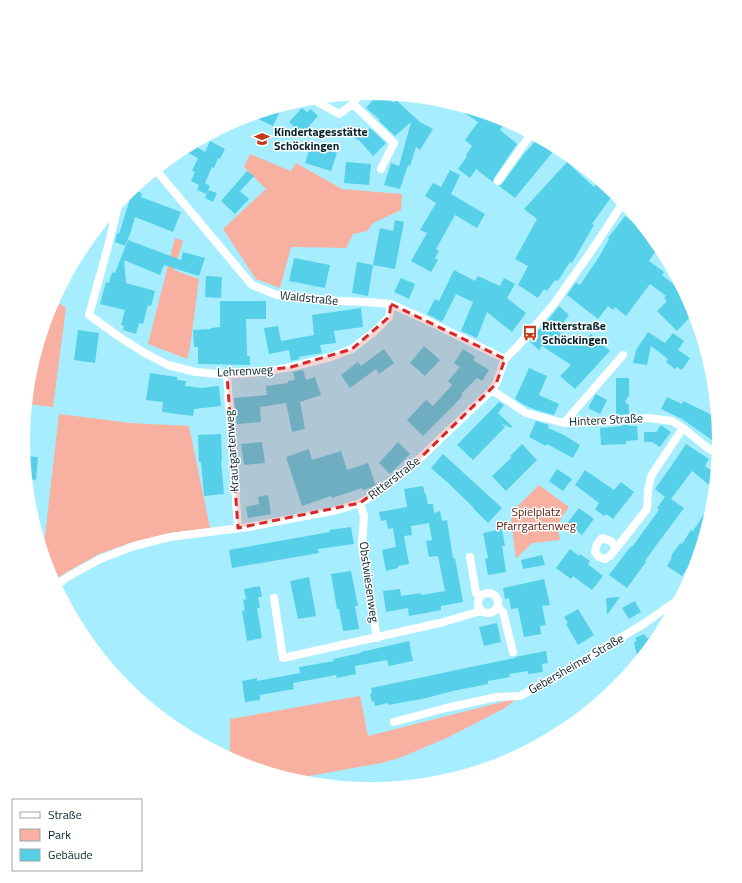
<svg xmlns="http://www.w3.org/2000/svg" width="742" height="883" font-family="'Titillium Web',sans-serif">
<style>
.green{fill:#f8b1a1}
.building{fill:#56cfe8}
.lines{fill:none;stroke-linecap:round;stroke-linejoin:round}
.street{stroke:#fff;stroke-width:8}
.marked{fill:#d62828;fill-opacity:0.2;stroke:#d62828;stroke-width:3;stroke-dasharray:8 5;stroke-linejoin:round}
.labels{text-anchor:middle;stroke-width:3;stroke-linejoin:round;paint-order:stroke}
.poi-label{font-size:12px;font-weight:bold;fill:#04232a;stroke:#fff;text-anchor:start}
.street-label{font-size:12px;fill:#04232a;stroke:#fff}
.park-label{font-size:12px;fill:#5a1607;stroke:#fff}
</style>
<rect width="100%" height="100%" fill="#a6eeff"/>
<path class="green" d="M 250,154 L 291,171 L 296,163 L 342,189 L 402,194 L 401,210 L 373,223 L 367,231 L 353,234 L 346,248 L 291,247 L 280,288 L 256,279 L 223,229 L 266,189 L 244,167 Z
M 175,238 L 183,241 L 174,270 L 199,279 L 190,348 L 187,359 L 148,344 Z
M 54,300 L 66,308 L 53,407 L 27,404 L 30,373 L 50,308 Z
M 59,414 L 131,423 L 189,426 L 210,528 L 170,533 L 133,542 L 99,554 L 67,572 L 53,581 L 49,574 L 43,553 Z
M 539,485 L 569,507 C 559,521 556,522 560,540 L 532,543 L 516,559 L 511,520 L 517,507 Z
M 360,696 L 368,736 L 510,700 L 520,696 L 505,708 L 451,736 L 402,757 L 382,763 L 292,779 L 238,763 L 230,759 L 230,719 Z"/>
<path class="building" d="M 378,94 L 384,95 L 394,103 L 396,100 L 420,122 L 433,129 L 420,150 L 416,147 L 410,166 L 408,165 L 400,189 L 384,185 L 391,163 L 399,166 L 411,122 L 395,136 L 379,121 L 380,120 L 366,108 Z
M 456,105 L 506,121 L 500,130 L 517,144 L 494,178 L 493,182 L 476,169 L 470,178 L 458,169 L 467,156 L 466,155 L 472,146 L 465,140 L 478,122 L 455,107 Z
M 282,107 L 273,126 L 252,116 L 268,111 Z
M 302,108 L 307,112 L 311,109 L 318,116 L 309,126 L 310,127 L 303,135 L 289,122 Z
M 359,126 L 365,133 L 370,128 L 386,143 L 373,156 L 358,139 L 357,140 L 351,134 Z
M 538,138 L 556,148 L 515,198 L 499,186 L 502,184 L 526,151 L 526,152 Z
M 210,141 L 225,149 L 220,159 L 218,158 L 214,168 L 212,167 L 205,183 L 210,186 L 206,194 L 197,190 L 199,185 L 191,181 L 195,172 L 192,171 L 198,158 L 182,150 L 192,144 L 205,152 Z
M 311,145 L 337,153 L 331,171 L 305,163 Z
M 346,162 L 371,164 L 369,185 L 344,183 Z
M 567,162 L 594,187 L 596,184 L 612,196 L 592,224 L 594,225 L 572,263 L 570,262 L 558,281 L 555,280 L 547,291 L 544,289 L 538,298 L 518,285 L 528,266 L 515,259 L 537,219 L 524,209 Z
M 450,170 L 460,175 L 451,194 L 485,214 L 477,228 L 455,215 L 436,249 L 439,251 L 435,258 L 438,260 L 431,272 L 411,261 L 427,233 L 420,230 L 436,203 L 425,196 L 433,183 L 441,187 Z
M 247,171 L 254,176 L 240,191 L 249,199 L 235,214 L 221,201 Z
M 132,190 L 142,193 L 141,197 L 181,212 L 173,232 L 135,217 L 131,231 L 125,246 L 115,242 L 117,233 L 119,234 L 130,199 L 123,198 Z
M 208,190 L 217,193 L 213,202 L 205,198 Z
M 625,216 L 641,228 L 643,227 L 659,246 L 649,261 L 664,272 L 662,275 L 682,291 L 681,292 L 688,299 L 693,309 L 694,313 L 677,331 L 657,311 L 667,301 L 664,298 L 666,296 L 650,284 L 626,316 L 615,307 L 613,310 L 608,306 L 598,319 L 567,295 L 576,282 L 580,285 L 599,257 L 609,239 L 608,238 Z
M 395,220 L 404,222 L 395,269 L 373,265 L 380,228 L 393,231 Z
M 128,240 L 181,260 L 183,252 L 205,258 L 199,276 L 164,265 L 160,275 L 124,260 L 126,283 L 155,291 L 151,306 L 148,305 L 143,324 L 139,323 L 136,334 L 123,330 L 124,326 L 121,325 L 125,310 L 100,304 L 106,282 L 109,283 L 112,272 L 115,273 Z
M 294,258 L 330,265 L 325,288 L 289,281 Z
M 357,262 L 373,265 L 368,296 L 352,293 Z
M 454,270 L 475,281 L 478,276 L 500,286 L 504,278 L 515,284 L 507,298 L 526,313 L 512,332 L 487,312 L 477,338 L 461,331 L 473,302 L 456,294 L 442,322 L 427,314 L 435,299 L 439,301 Z
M 206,276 L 222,277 L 221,298 L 205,297 Z
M 401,278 L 415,284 L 409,299 L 394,292 Z
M 220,301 L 266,301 L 266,319 L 246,319 L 247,356 L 250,356 L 250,365 L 198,364 L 198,347 L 194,347 L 193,330 L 211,329 L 211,328 L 220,327 Z
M 559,306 L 569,315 L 557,331 L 580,346 L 591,334 L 610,351 L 575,389 L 560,376 L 571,365 L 542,346 L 539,350 L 529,341 L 540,328 L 541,329 Z
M 361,308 L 363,327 L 334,331 L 336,343 L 320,345 L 322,353 L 299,357 L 300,359 L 291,361 L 289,350 L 269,354 L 264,328 L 278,326 L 281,341 L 314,335 L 312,315 Z
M 78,330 L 99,333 L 95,363 L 74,360 Z
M 648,332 L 665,343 L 673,333 L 684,341 L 678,350 L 690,358 L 682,370 L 677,367 L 675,369 L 666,362 L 668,359 L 651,346 L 647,365 L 633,363 L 636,350 Z
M 424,346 L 440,360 L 425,376 L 410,363 Z
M 384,349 L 394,363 L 379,374 L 376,369 L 350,388 L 341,375 L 358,362 L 361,366 Z
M 463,349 L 475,357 L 473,360 L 489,370 L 482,381 L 477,378 L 461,394 L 463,395 L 454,405 L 423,436 L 407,420 L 426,400 L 433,406 L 452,385 L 448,381 L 460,367 L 454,363 Z
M 529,368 L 547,376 L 539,395 L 559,404 L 554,415 L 536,410 L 524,405 L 515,399 Z
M 303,370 L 306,380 L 315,377 L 321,395 L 300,402 L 305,429 L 292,432 L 286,403 L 260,407 L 261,422 L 237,424 L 234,398 L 267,395 L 266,386 L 288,383 L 288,381 L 295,380 L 293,372 Z
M 150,373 L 177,377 L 177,380 L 186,381 L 185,386 L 201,388 L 219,386 L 221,406 L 194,409 L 193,416 L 162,412 L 163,402 L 146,400 Z
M 616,378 L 629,378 L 629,395 L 625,402 L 629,405 L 629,414 L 616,415 Z
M 596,394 L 607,400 L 600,414 L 588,408 Z
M 667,397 L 682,404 L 683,401 L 708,413 L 717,420 L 719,445 L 682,419 L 661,409 Z
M 499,402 L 504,405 L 498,413 L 512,426 L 511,428 L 500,423 L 505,427 L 473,460 L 457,445 Z
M 536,421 L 549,425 L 548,428 L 564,435 L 580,445 L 573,458 L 547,444 L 546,446 L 529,437 Z
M 621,425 L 629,425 L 629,426 L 637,426 L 638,440 L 626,441 L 626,444 L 601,445 L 600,428 L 623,426 Z
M 661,425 L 671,432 L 660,447 L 652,442 L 644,442 L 644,432 L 656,432 Z
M 221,434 L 222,461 L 221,461 L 224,494 L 204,496 L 201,462 L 199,462 L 198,435 Z
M 262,442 L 265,463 L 244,465 L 241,444 Z
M 398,442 L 410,454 L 390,474 L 379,463 Z
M 522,444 L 537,460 L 506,491 L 492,476 L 512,457 L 510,456 Z
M 686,444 L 709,459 L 705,466 L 716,474 L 714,489 L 692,471 L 671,499 L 684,508 L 655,547 L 645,561 L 646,562 L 627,588 L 609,575 L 631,546 L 632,547 L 659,510 L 657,508 L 665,497 L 655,489 L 672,465 Z
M 309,449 L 312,460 L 341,451 L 347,470 L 368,463 L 376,486 L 363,490 L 362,488 L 332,498 L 331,496 L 302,506 L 286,457 Z
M 443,454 L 502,508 L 488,523 L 474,509 L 474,508 L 447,482 L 431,468 Z
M 24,456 L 38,457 L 36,480 L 27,479 Z
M 557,469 L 572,479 L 563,491 L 549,481 Z
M 585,470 L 614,490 L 621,482 L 634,492 L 613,519 L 606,514 L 604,516 L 595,509 L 599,503 L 575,485 Z
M 423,486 L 425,494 L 426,494 L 428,504 L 433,504 L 434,513 L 440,511 L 442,521 L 447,520 L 453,558 L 455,558 L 463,602 L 441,606 L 441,610 L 409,616 L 408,608 L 386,612 L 383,591 L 400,589 L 401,596 L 421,593 L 421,595 L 445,591 L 438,556 L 429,557 L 426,541 L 432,540 L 429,523 L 411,526 L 412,535 L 404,536 L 409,564 L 398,566 L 398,568 L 386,571 L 382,550 L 396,547 L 393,528 L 388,529 L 386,520 L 381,521 L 379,512 L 407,507 L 404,489 Z
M 268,495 L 271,514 L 248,518 L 246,507 L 259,504 L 258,497 Z
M 712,502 L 713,503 L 712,510 L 700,549 L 682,576 L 667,566 L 672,557 L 671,556 L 680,543 L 682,544 L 691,530 L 693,531 Z
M 579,508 L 594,519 L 582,535 L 567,523 Z
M 351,527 L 354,544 L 318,549 L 319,553 L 232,568 L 229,550 L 330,532 L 329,530 Z
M 502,529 L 505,546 L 502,546 L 506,572 L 488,575 L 485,559 L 488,558 L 483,533 Z
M 570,549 L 579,556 L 580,554 L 590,561 L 588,564 L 603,576 L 592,590 L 573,576 L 571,579 L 556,568 Z
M 542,555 L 545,565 L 523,569 L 521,560 Z
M 351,571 L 358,606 L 355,606 L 359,629 L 343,631 L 339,609 L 337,609 L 331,574 Z
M 309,577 L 316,616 L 298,619 L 290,581 Z
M 544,579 L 550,605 L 542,606 L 546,625 L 540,626 L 541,634 L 524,637 L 518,608 L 511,609 L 509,598 L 505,599 L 503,588 Z
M 260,586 L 262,597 L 258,597 L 260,608 L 257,608 L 262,638 L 247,641 L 242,611 L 245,610 L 243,600 L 246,599 L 244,589 Z
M 620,597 L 607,615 L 606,598 Z
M 635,601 L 641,612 L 629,619 L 622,608 Z
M 578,609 L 594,635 L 578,645 L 566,624 L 568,623 L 564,617 Z
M 497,623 L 501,642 L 484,646 L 479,627 Z
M 644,634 L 647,638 L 660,635 L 644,655 L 637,656 L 634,642 L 637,641 L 635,638 Z
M 409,641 L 413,661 L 389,666 L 387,660 L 355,666 L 356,674 L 337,678 L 336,675 L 293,683 L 294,689 L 260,695 L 260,700 L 245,702 L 242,681 L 257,678 L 257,681 L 300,673 L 299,667 L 334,661 L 333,659 L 361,653 L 361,652 Z
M 546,651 L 548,663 L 542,664 L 543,672 L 528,674 L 528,671 L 509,674 L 510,677 L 488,681 L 488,684 L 453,691 L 422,699 L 388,705 L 388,703 L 375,706 L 374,701 L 372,702 L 370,694 L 372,693 L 371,688 L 424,677 L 461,669 L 515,658 L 515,657 Z"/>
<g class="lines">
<path class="street" d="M 359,95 L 353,104 L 394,143 L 381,169
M 312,99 L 339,114 L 353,104
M 156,170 L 252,285 L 277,295 L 339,301 L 367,302 L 391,304 L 424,319 L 505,359
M 498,181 L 531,134
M 119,202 L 107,250 L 89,315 L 118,336 L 143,352 L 168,365 L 196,372 L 227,375 L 261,372 L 291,367 L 331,357 L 352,349 L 375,331 L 389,317 L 391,304
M 227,375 L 238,528
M 492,390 L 526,413 L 564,423 L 577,423 L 649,418 L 672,421 L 683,428 L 705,446 L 718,454
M 564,423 L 623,355
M 360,503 L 364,516 L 362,545 L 377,638
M 616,548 L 611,541 L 602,538 L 597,544 L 595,552 L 599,557 L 605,559 L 610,556 L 647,509 L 648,491 L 651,476 L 683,428
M 470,557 L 476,593 L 481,596
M 55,586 L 69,576 L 100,559 L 134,546 L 170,537 L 249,527 L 337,510 L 360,503 L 372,496 L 412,466 L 441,438 L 492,390 L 496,384 L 505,359 L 517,347 L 553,305 L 590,253 L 623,203
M478 603a10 10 0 1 1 20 0a10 10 0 1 1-20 0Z
M 274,598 L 283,658 L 440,623 L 481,611
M 497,607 L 503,612 L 513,652
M 394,722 L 446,708 L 497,697 L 520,696 L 562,673 L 645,623 L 679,599"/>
</g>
<path class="marked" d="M 391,304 L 505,359 L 496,384 L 412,466 L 360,503 L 238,528 L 227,375 L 291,367 L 352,349 L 389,317 Z"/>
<defs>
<g id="school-bare" transform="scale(1.2)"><path d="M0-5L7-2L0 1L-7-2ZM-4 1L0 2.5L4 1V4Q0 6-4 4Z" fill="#c3391a" stroke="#fff" stroke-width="2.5" paint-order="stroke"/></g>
<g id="bus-bare" transform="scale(1.2)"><path d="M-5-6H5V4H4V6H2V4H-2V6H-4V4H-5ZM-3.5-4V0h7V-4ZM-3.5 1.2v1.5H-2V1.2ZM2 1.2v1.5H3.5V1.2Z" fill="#c3391a" stroke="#fff" stroke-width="2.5" paint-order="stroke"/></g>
</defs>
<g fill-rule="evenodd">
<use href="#school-bare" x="262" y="139"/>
<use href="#bus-bare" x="530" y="333"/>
</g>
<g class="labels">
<g class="poi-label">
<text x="274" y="136">Kindertagesstätte<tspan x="274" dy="14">Schöckingen</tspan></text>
<text x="542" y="330">Ritterstraße<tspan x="542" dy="14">Schöckingen</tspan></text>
</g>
<g class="street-label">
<text transform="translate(309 298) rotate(6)" y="4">Waldstraße</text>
<text transform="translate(245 371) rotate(-3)" y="4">Lehrenweg</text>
<text transform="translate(606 420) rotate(-3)" y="4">Hintere Straße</text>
<text transform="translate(232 451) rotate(-94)" y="4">Krautgartenweg</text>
<text transform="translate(394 478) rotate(-38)" y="4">Ritterstraße</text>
<text transform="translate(369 582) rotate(82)" y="4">Obstwiesenweg</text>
<text transform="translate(576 664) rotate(-30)" y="4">Gebersheimer Straße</text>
</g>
<g class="park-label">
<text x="536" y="516">Spielplatz<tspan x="536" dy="14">Pfarrgartenweg</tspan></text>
</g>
</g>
<path d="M0 0H742V883H0ZM30 441a341 341 0 1 1 682 0a341 341 0 1 1-682 0Z" fill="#fff" fill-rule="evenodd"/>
<rect x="12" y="799" width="130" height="72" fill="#ffffff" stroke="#9ba7aa"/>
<rect x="20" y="812" width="20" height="6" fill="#ffffff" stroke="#9ba7aa"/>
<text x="48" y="819" font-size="12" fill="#04232a">Straße</text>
<rect x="20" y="829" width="20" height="12" fill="#f8b1a1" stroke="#9ba7aa"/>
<text x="48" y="839" font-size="12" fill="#04232a">Park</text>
<rect x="20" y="849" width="20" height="12" fill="#56cfe8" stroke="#9ba7aa"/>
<text x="48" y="859" font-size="12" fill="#04232a">Gebäude</text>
</svg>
